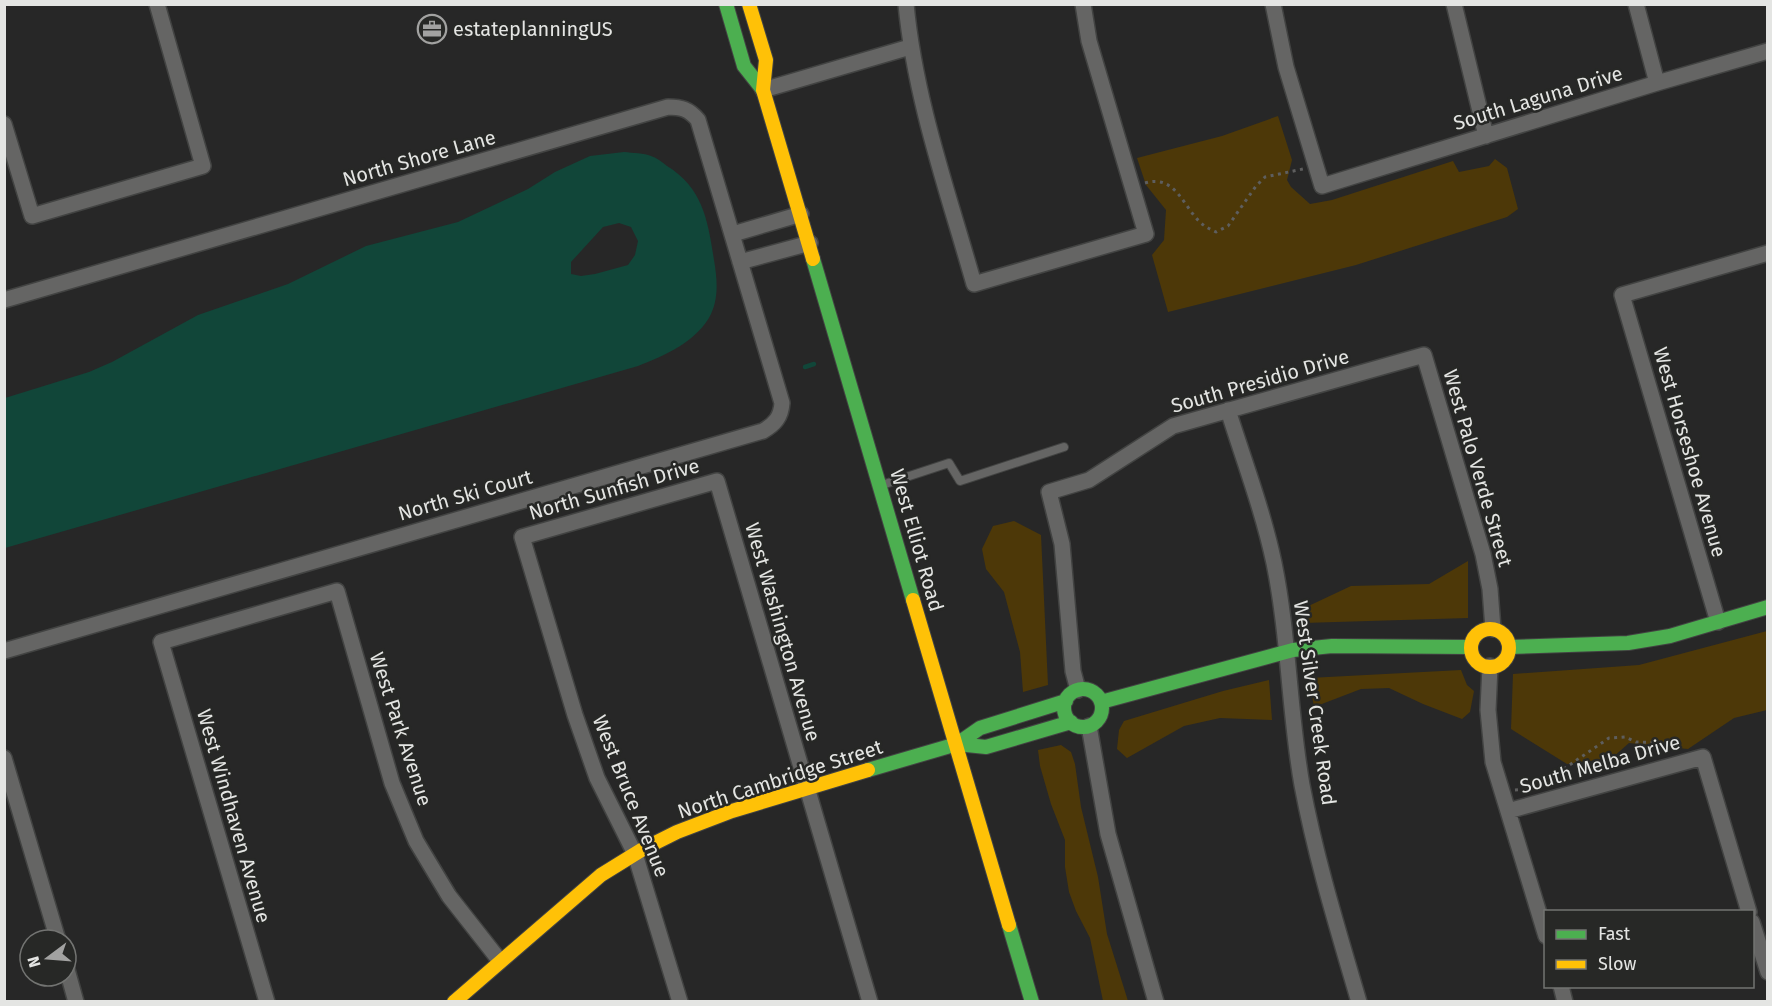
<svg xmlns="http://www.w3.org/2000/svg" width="1772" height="1006" font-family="'Fira Sans',sans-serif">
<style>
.green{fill:#4d3808}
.water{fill:#114639;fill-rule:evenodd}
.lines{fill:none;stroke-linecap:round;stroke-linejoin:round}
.stream{stroke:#114639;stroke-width:4.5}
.lane-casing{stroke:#424342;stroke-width:10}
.street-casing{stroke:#424342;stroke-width:18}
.fast-casing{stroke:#424342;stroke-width:16}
.slow-casing{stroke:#424342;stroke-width:16}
.path{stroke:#5e5e5e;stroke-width:3;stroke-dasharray:3 4.5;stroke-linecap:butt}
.lane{stroke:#656564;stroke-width:8}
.street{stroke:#656564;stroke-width:15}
.fast{stroke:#4caf50;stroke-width:14}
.slow{stroke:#ffc107;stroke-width:14}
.labels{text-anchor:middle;stroke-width:5;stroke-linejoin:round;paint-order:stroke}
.poi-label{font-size:20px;fill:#e4e5e3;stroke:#272826;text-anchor:start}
.street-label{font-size:20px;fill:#e4e5e3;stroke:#272826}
</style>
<rect width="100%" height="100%" fill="#272727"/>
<path class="green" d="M 1278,116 L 1292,160 L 1287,180 L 1291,187 L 1310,204 L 1332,200 L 1453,161 L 1459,172 L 1489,166 L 1495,159 L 1507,168 L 1518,209 L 1507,217 L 1356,265 L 1168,312 L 1152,255 L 1164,240 L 1166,210 L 1146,185 L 1137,158 L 1222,136 Z
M 1014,521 L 1041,535 L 1048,685 L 1023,692 L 1020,652 L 1004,592 L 986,569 L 982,549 L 993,526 Z
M 1468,561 L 1468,618 L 1303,623 L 1300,610 L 1351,586 L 1429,584 Z
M 1767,631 L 1767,710 L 1734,718 L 1688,749 L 1629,743 L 1612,758 L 1567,764 L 1511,729 L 1513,674 L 1639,665 Z
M 1461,670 L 1467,685 L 1474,691 L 1470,712 L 1462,719 L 1423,704 L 1389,688 L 1361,689 L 1314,707 L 1309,678 Z
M 1269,680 L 1272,720 L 1220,718 L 1184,726 L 1127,758 L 1117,749 L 1119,730 L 1124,721 L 1223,691 Z
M 1061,745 L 1071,752 L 1075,764 L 1081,807 L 1098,877 L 1107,934 L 1128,1001 L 1103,1001 L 1090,938 L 1076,911 L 1069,892 L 1065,867 L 1065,840 L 1051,804 L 1040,766 L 1038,750 Z"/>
<path class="water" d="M 624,152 C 633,153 644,153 651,156 C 657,158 662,162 667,166 C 703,188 708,221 714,260 C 717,278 719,297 711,314 C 698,341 664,356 638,366 L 5,548 L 5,398 L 89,372 L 112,362 L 198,315 L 288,284 L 366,246 L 458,222 L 528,189 L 555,172 L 590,156 ZM 619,223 L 631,227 L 638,241 L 635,255 L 628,265 L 595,274 L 581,276 L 571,274 L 571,262 L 603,227 Z"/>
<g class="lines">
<path class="stream" d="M 805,367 L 814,364"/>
<g class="lane-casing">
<path id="lane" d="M 882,485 L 949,463 L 960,481 L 1064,447"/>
</g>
<g class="street-casing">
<path id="street" d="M 906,4 C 915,100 948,192 974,284 L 1146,234 L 1089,41 L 1083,4
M 1273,4 L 1286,67 L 1322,186 L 1657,83 L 1768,51
M 1454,4 L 1486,136
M 1636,4 L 1657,83
M 763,90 L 910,47
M 4,124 L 32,216 L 203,166 L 157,4
M 733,234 L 801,214
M 740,262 L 810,243
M 4,300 L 668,107 C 681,107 689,109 698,120 L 782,403 C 781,417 775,424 763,431 L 4,651
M 1228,410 C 1244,461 1263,511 1274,563 C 1289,636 1289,712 1302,785 C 1316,859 1338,930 1359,1002
M 1718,622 L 1622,295 L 1768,253
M 1490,666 L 1488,710 L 1493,762 L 1546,936
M 1078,690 L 1073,671 L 1062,544 L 1049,492 L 1089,480 L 1173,426 L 1424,355 L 1483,554 L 1490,589 L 1493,629
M 1089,726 L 1108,834 L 1156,1002
M 4,758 L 58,940
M 1508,811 L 1703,757 L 1749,912
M 1752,922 L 1768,972
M 66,966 L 76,1002
M 1561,986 L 1565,1002
M 267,1002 L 161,642 L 337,591 L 392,783 L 416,841 L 449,896 L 500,961
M 680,1002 L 635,854 L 597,778 L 575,715 L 522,537 L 717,481 L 870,1002"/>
</g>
<g class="fast-casing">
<path id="fast" d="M 726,4 L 744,66 L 763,90
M 813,259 L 913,600
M 1509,647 L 1628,643 L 1670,636 L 1768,607
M1064 708a19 19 0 1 1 38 0a19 19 0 1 1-38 0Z
M 1101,702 L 1293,650 L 1332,646 L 1471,647
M 957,744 L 986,747 L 1071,722
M 868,770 L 957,744 L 980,728 L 1066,701
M 1009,925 L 1032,1002"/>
</g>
<g class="slow-casing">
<path id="slow" d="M 749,4 L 766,60 L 763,90 L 813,259
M 913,600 L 1009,925
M1471 648a19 19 0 1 1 38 0a19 19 0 1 1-38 0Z
M 454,1002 L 601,875 L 643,849 L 677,832 L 732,811 L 868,770"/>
</g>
<path class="path" d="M 1145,183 C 1175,174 1183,206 1200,222 C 1205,227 1210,229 1216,232 L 1228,226 L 1256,186 L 1265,177 L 1303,169
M 1539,786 L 1609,738 L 1625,737 L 1636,742 L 1678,743 L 1679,749
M 1515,790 L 1529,789"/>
<use href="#lane" class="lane"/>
<use href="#street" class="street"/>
<use href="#fast" class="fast"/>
<use href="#slow" class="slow"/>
</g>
<defs>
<g id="office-ring" transform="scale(1.5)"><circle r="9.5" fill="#272826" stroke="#a2a2a1" stroke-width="1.5"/><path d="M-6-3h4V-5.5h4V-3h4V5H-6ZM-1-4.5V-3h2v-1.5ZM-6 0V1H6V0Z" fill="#a2a2a1"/></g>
</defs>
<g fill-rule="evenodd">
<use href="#office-ring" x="432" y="29"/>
</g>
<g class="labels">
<g class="poi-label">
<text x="453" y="36">estateplanningUS</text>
</g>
<g class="street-label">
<text transform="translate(1538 98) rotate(-17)" y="7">South Laguna Drive</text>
<text transform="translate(419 158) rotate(-16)" y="7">North Shore Lane</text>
<text transform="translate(1260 381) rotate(-16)" y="7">South Presidio Drive</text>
<text transform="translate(1690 452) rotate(74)" y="7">West Horseshoe Avenue</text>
<text transform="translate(1478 468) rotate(74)" y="7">West Palo Verde Street</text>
<text transform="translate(614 489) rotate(-16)" y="7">North Sunfish Drive</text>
<text transform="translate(465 495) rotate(-16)" y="7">North Ski Court</text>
<text transform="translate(917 540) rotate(74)" y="7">West Elliot Road</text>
<text transform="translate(783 632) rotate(74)" y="7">West Washington Avenue</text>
<text transform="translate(1315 703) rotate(82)" y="7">West Silver Creek Road</text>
<text transform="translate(401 729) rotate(72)" y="7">West Park Avenue</text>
<text transform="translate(1600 764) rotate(-16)" y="7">South Melba Drive</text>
<text transform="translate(780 779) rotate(-18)" y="7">North Cambridge Street</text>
<text transform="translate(631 796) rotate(68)" y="7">West Bruce Avenue</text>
<text transform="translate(234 816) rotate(74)" y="7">West Windhaven Avenue</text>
</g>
</g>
<rect width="1772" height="1006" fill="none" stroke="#e4e5e3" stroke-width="12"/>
<rect x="1544" y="910" width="210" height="78" fill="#272826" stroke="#737472" stroke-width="1.5"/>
<rect x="1556" y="930" width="30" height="9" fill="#4caf50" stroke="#737472" stroke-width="1.5"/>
<text x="1598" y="940" font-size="18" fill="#e4e5e3">Fast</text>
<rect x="1556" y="960" width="30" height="9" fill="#ffc107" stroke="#737472" stroke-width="1.5"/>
<text x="1598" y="970" font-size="18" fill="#e4e5e3">Slow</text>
<g transform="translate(48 958) rotate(254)"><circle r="28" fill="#272826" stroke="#737472" stroke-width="1.5"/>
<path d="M0-4.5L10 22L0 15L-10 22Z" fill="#a2a2a1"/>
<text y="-9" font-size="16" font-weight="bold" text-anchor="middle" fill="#e4e5e3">N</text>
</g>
</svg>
